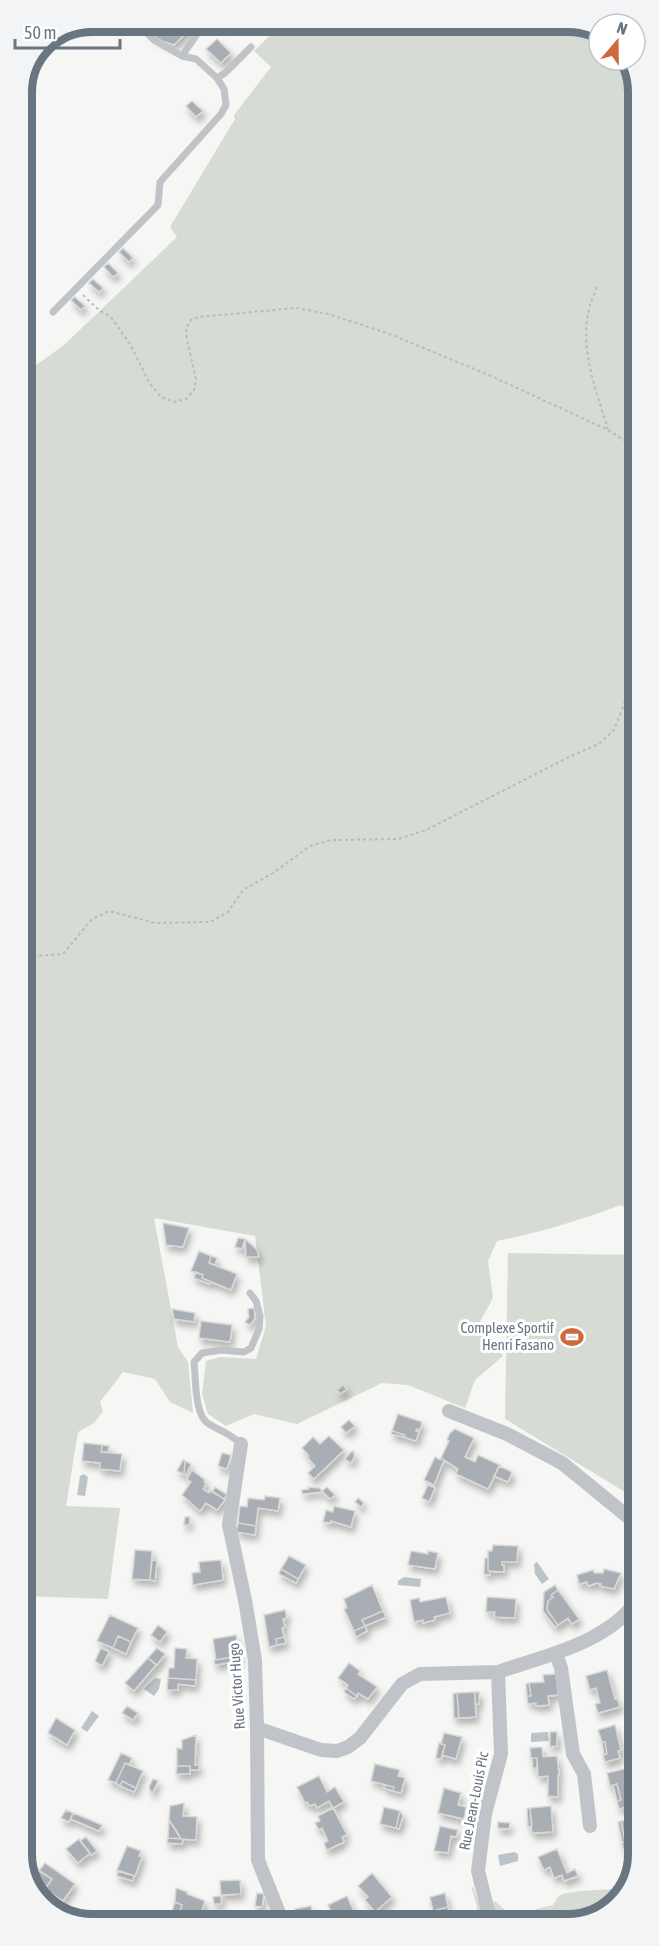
<svg xmlns="http://www.w3.org/2000/svg" width="659" height="1946" font-family="'Asap Condensed',sans-serif">
<style>
.green{fill:#d6dbd3}
.water{fill:#bcc3c9}
.building{fill:#a8aeb3;stroke:#d8d8d6;stroke-width:1.5;filter:url(#shadow)}
.lines{fill:none;stroke-linecap:round;stroke-linejoin:round}
.path{stroke:#b8bbbd;stroke-width:2;stroke-dasharray:3 3;stroke-linecap:butt}
.lane{stroke:#c0c3c7;stroke-width:7}
.street{stroke:#c0c3c7;stroke-width:14}
.labels{text-anchor:middle;stroke-width:6;stroke-linejoin:round;paint-order:stroke}
.poi-label{font-size:15px;fill:#697581;stroke:#fff;text-anchor:end}
.street-label{font-size:15px;fill:#697581;stroke:#fff}
.rim{fill:none;stroke:#697581;stroke-width:8}
</style>
<defs>
<filter id="shadow"><feDropShadow dx="3" dy="5.5" stdDeviation="3" flood-color="#0004"/></filter>
</defs>
<rect width="100%" height="100%" fill="#f6f6f4"/>
<path class="green" d="M 285,21 L 573,21 L 599,32 L 599,60 L 627,60 L 636,73 L 637,1217 L 621,1205 C 580,1220 539,1233 497,1241 L 488,1261 L 493,1298 L 478,1325 L 503,1356 L 475,1380 L 465,1408 L 408,1385 L 382,1383 L 297,1424 L 254,1414 L 226,1426 L 208,1414 L 202,1394 L 206,1361 L 221,1357 L 256,1359 L 266,1326 L 255,1236 L 154,1218 L 178,1347 L 188,1362 L 193,1413 L 170,1402 L 155,1379 L 123,1372 L 100,1402 L 103,1411 L 94,1423 L 78,1432 L 66,1506 L 120,1508 L 108,1599 L 23,1596 L 21,376 L 64,345 L 177,237 L 170,227 L 235,119 L 234,115 L 271,67 L 254,51 Z
M 508,1253 L 637,1255 L 638,1500 L 505,1419 Z
M 632,1874 L 623,1898 L 575,1923 L 496,1923 L 493,1903 L 495,1901 L 506,1911 L 518,1914 L 553,1905 L 557,1898 L 562,1894 L 581,1891 L 612,1889 Z
M 471,1887 L 473,1887 L 487,1923 L 475,1923 L 477,1906 Z"/>
<path class="water" d="M 84,1474 L 88,1477 L 85,1496 L 77,1495 L 80,1476 Z
M 537,1562 L 549,1579 L 542,1584 L 535,1574 L 534,1564 Z
M 404,1577 L 421,1579 L 420,1587 L 398,1585 L 398,1581 Z
M 155,1678 L 161,1679 L 159,1689 L 154,1696 L 144,1689 Z
M 92,1711 L 99,1716 L 87,1732 L 81,1728 Z
M 548,1732 L 549,1741 L 531,1742 L 531,1733 Z
M 514,1852 L 518,1854 L 518,1861 L 500,1866 L 498,1855 Z"/>
<path class="building" d="M 143,21 L 192,21 L 195,24 L 174,45 L 162,41 L 152,34 Z
M 217,39 L 231,53 L 221,63 L 206,49 Z
M 192,101 L 203,111 L 196,117 L 186,106 Z
M 123,248 L 133,258 L 129,262 L 119,252 Z
M 108,263 L 118,273 L 113,277 L 104,267 Z
M 93,279 L 103,288 L 99,292 L 89,283 Z
M 75,297 L 85,306 L 81,310 L 71,300 Z
M 163,1223 L 189,1228 L 183,1247 L 166,1245 Z
M 238,1238 L 245,1239 L 242,1249 L 235,1247 Z
M 245,1239 L 257,1250 L 259,1257 L 246,1257 Z
M 199,1251 L 211,1256 L 209,1263 L 237,1274 L 231,1290 L 202,1278 L 203,1275 L 191,1271 Z
M 211,1256 L 217,1258 L 215,1265 L 209,1263 Z
M 196,1272 L 203,1275 L 202,1278 L 211,1282 L 210,1284 L 194,1278 Z
M 254,1308 L 255,1318 L 250,1325 L 245,1322 L 249,1317 L 248,1309 Z
M 172,1309 L 195,1313 L 194,1322 L 174,1319 Z
M 201,1321 L 232,1325 L 230,1342 L 199,1338 Z
M 343,1385 L 347,1389 L 340,1394 L 337,1390 Z
M 398,1414 L 422,1422 L 420,1430 L 417,1429 L 416,1431 L 419,1432 L 416,1441 L 404,1437 L 405,1435 L 392,1431 Z
M 349,1420 L 355,1426 L 346,1433 L 341,1427 Z
M 455,1429 L 474,1438 L 465,1457 L 475,1462 L 478,1455 L 500,1465 L 488,1489 L 456,1474 L 458,1469 L 441,1458 L 449,1441 L 447,1440 L 450,1433 Z
M 392,1431 L 405,1435 L 404,1437 L 391,1434 Z
M 329,1436 L 344,1450 L 314,1479 L 308,1473 L 315,1466 L 307,1457 L 309,1456 L 302,1448 L 313,1437 L 320,1444 Z
M 84,1443 L 102,1445 L 101,1452 L 122,1454 L 120,1471 L 100,1469 L 100,1463 L 82,1461 Z
M 102,1445 L 109,1446 L 108,1452 L 101,1452 Z
M 354,1451 L 354,1458 L 351,1463 L 345,1459 L 351,1452 Z
M 222,1453 L 231,1455 L 227,1469 L 218,1466 Z
M 435,1457 L 440,1460 L 441,1458 L 444,1460 L 434,1485 L 424,1480 Z
M 183,1460 L 185,1461 L 184,1474 L 177,1471 Z
M 185,1461 L 191,1464 L 186,1475 L 184,1474 Z
M 499,1466 L 512,1472 L 508,1482 L 494,1476 Z
M 192,1470 L 205,1480 L 204,1482 L 206,1483 L 203,1489 L 209,1493 L 211,1490 L 225,1500 L 217,1510 L 206,1503 L 200,1511 L 182,1495 L 191,1482 L 187,1479 Z
M 428,1485 L 435,1488 L 429,1502 L 422,1498 Z
M 215,1487 L 227,1495 L 224,1499 L 212,1492 Z
M 308,1487 L 319,1488 L 323,1492 L 302,1494 L 302,1490 L 309,1489 Z
M 327,1487 L 335,1495 L 330,1499 L 322,1491 Z
M 265,1496 L 280,1498 L 278,1511 L 258,1508 L 256,1526 L 238,1523 L 240,1506 L 247,1507 L 248,1498 L 264,1500 Z
M 358,1498 L 364,1503 L 361,1507 L 355,1502 Z
M 334,1506 L 355,1511 L 351,1527 L 331,1521 L 331,1523 L 323,1522 L 326,1510 L 333,1512 Z
M 185,1517 L 190,1517 L 189,1525 L 184,1525 Z
M 238,1523 L 256,1526 L 255,1535 L 236,1532 Z
M 493,1545 L 518,1546 L 517,1562 L 502,1562 L 502,1565 L 504,1565 L 504,1572 L 488,1571 L 488,1551 L 492,1551 Z
M 135,1550 L 152,1551 L 150,1580 L 132,1579 Z
M 411,1551 L 428,1554 L 428,1551 L 438,1553 L 435,1569 L 408,1565 Z
M 289,1556 L 306,1565 L 298,1579 L 281,1569 Z
M 485,1558 L 488,1558 L 488,1571 L 490,1571 L 490,1575 L 484,1574 Z
M 152,1560 L 157,1561 L 155,1581 L 150,1580 Z
M 221,1560 L 223,1580 L 193,1585 L 192,1573 L 200,1572 L 199,1562 Z
M 281,1569 L 298,1579 L 296,1583 L 279,1574 Z
M 604,1569 L 621,1573 L 614,1589 L 600,1586 L 601,1584 L 597,1583 L 588,1586 L 587,1582 L 579,1584 L 577,1575 L 593,1570 L 594,1573 L 603,1573 Z
M 372,1585 L 383,1611 L 362,1620 L 365,1626 L 354,1631 L 344,1609 L 347,1608 L 344,1599 Z
M 555,1585 L 558,1590 L 551,1595 L 553,1597 L 548,1601 L 547,1610 L 558,1625 L 555,1627 L 543,1611 L 544,1592 Z
M 558,1590 L 579,1619 L 572,1624 L 568,1618 L 558,1625 L 547,1610 L 548,1601 L 553,1597 L 551,1595 Z
M 446,1597 L 450,1613 L 434,1617 L 435,1620 L 423,1623 L 423,1620 L 414,1622 L 410,1600 L 419,1598 L 420,1602 Z
M 487,1597 L 516,1599 L 515,1618 L 494,1617 L 495,1612 L 486,1612 Z
M 285,1610 L 287,1618 L 283,1619 L 285,1627 L 282,1628 L 284,1637 L 276,1639 L 277,1645 L 269,1647 L 264,1615 Z
M 383,1611 L 386,1617 L 365,1626 L 362,1620 Z
M 110,1615 L 138,1628 L 131,1642 L 118,1636 L 113,1648 L 97,1641 Z
M 158,1625 L 167,1632 L 160,1642 L 151,1635 Z
M 365,1626 L 367,1631 L 356,1637 L 354,1631 Z
M 236,1635 L 239,1656 L 216,1660 L 213,1639 Z
M 118,1636 L 131,1642 L 126,1654 L 113,1648 Z
M 284,1637 L 286,1643 L 277,1645 L 276,1639 Z
M 101,1648 L 109,1652 L 102,1666 L 95,1661 Z
M 157,1648 L 165,1654 L 157,1665 L 148,1658 Z
M 175,1648 L 187,1649 L 186,1658 L 197,1659 L 196,1680 L 168,1678 L 169,1668 L 174,1668 Z
M 239,1656 L 240,1661 L 215,1665 L 214,1660 Z
M 148,1658 L 156,1665 L 134,1691 L 125,1683 Z
M 349,1663 L 360,1671 L 358,1674 L 377,1687 L 368,1699 L 358,1693 L 357,1696 L 346,1688 L 348,1685 L 338,1678 Z
M 607,1670 L 615,1699 L 617,1698 L 620,1707 L 598,1713 L 595,1704 L 600,1703 L 596,1688 L 590,1690 L 586,1676 Z
M 556,1674 L 558,1695 L 548,1696 L 549,1705 L 536,1706 L 536,1703 L 528,1704 L 527,1696 L 531,1696 L 529,1683 L 544,1682 L 543,1675 Z
M 168,1678 L 196,1680 L 195,1686 L 178,1684 L 178,1690 L 167,1690 Z
M 529,1683 L 531,1696 L 527,1696 L 526,1684 Z
M 346,1688 L 357,1696 L 354,1699 L 344,1692 Z
M 475,1692 L 479,1692 L 479,1704 L 475,1704 Z
M 475,1692 L 476,1717 L 459,1718 L 457,1693 Z
M 457,1693 L 459,1718 L 454,1718 L 453,1694 Z
M 127,1706 L 138,1713 L 133,1720 L 122,1713 Z
M 56,1718 L 75,1730 L 67,1745 L 48,1733 Z
M 615,1725 L 621,1750 L 618,1751 L 620,1758 L 605,1762 L 603,1755 L 607,1754 L 605,1742 L 602,1742 L 598,1730 Z
M 550,1732 L 557,1732 L 557,1746 L 550,1747 Z
M 444,1733 L 462,1737 L 456,1759 L 442,1755 L 445,1745 L 441,1744 Z
M 196,1735 L 195,1765 L 199,1765 L 199,1770 L 190,1770 L 190,1766 L 177,1766 L 177,1748 L 182,1749 L 182,1740 Z
M 602,1742 L 605,1742 L 607,1754 L 604,1754 Z
M 439,1743 L 445,1745 L 441,1759 L 436,1758 Z
M 542,1747 L 543,1757 L 557,1756 L 559,1775 L 558,1775 L 558,1797 L 548,1796 L 548,1776 L 538,1777 L 537,1758 L 531,1758 L 530,1748 Z
M 121,1753 L 132,1758 L 129,1765 L 125,1763 L 116,1783 L 108,1780 Z
M 532,1758 L 537,1758 L 537,1768 L 533,1768 Z
M 125,1763 L 143,1771 L 136,1788 L 122,1781 L 120,1786 L 116,1783 Z
M 375,1764 L 400,1770 L 398,1776 L 405,1778 L 401,1793 L 393,1791 L 394,1787 L 371,1781 Z
M 177,1766 L 190,1766 L 190,1774 L 176,1774 Z
M 628,1768 L 638,1804 L 619,1809 L 617,1801 L 621,1800 L 617,1784 L 610,1786 L 607,1773 Z
M 319,1776 L 327,1792 L 335,1787 L 344,1802 L 333,1808 L 329,1801 L 317,1808 L 315,1804 L 310,1806 L 307,1802 L 305,1803 L 297,1787 Z
M 153,1779 L 158,1781 L 152,1794 L 149,1787 Z
M 122,1781 L 136,1788 L 134,1792 L 120,1786 Z
M 617,1784 L 621,1800 L 617,1801 L 613,1785 Z
M 385,1785 L 394,1787 L 393,1791 L 384,1788 Z
M 444,1788 L 461,1793 L 458,1805 L 466,1807 L 464,1819 L 438,1813 Z
M 184,1803 L 183,1816 L 197,1817 L 196,1840 L 181,1839 L 169,1820 L 170,1806 Z
M 551,1806 L 553,1832 L 532,1833 L 530,1808 Z
M 384,1807 L 400,1811 L 396,1828 L 380,1824 Z
M 333,1808 L 347,1835 L 342,1837 L 344,1842 L 327,1850 L 324,1843 L 328,1841 L 322,1828 L 319,1830 L 315,1823 L 320,1821 L 318,1816 Z
M 530,1808 L 532,1826 L 528,1827 L 527,1809 Z
M 66,1810 L 73,1813 L 69,1822 L 61,1818 Z
M 400,1811 L 403,1816 L 399,1829 L 396,1828 Z
M 73,1813 L 102,1825 L 99,1831 L 71,1819 Z
M 638,1818 L 638,1846 L 623,1849 L 622,1842 L 625,1842 L 621,1821 Z
M 169,1820 L 176,1830 L 181,1839 L 168,1838 Z
M 621,1821 L 625,1842 L 622,1842 L 618,1822 Z
M 498,1822 L 510,1823 L 509,1829 L 498,1828 Z
M 440,1826 L 458,1830 L 456,1837 L 451,1836 L 448,1853 L 434,1851 Z
M 86,1837 L 97,1851 L 91,1855 L 80,1841 Z
M 168,1838 L 183,1839 L 182,1844 L 167,1843 Z
M 79,1839 L 90,1853 L 78,1863 L 66,1849 Z
M 127,1846 L 141,1851 L 139,1856 L 142,1857 L 135,1876 L 117,1870 Z
M 557,1849 L 567,1873 L 575,1869 L 578,1876 L 564,1881 L 562,1875 L 554,1878 L 550,1867 L 544,1870 L 538,1857 Z
M 45,1863 L 75,1884 L 63,1901 L 45,1889 L 52,1879 L 39,1871 Z
M 29,1864 L 52,1879 L 45,1889 L 34,1881 L 31,1885 L 26,1877 L 28,1874 L 24,1871 Z
M 118,1871 L 134,1876 L 133,1881 L 117,1876 Z
M 372,1873 L 392,1897 L 375,1912 L 365,1900 L 368,1897 L 358,1886 Z
M 240,1880 L 241,1894 L 221,1895 L 220,1881 Z
M 176,1888 L 187,1892 L 187,1894 L 205,1901 L 201,1913 L 193,1911 L 192,1915 L 180,1911 L 182,1905 L 175,1902 Z
M 257,1893 L 264,1894 L 262,1907 L 255,1906 Z
M 445,1893 L 448,1907 L 433,1911 L 430,1897 Z
M 221,1896 L 221,1904 L 214,1904 L 213,1897 Z
M 347,1896 L 357,1918 L 344,1924 L 337,1924 L 328,1905 Z
M 175,1902 L 182,1905 L 180,1911 L 192,1915 L 188,1924 L 170,1917 Z
M 311,1906 L 314,1924 L 297,1924 L 295,1909 Z
M 448,1907 L 450,1915 L 465,1911 L 466,1918 L 436,1923 L 433,1911 Z"/>
<g class="lines">
<path class="path" d="M 597,287 C 594,295 590,302 589,310 C 579,349 597,392 608,430
M 83,295 L 100,311 L 111,317 L 130,344 L 150,384 L 161,397 L 174,402 L 186,399 L 194,390 L 196,379 L 187,340 L 186,328 L 191,320 L 198,317 L 296,308 L 328,314 L 390,334 L 491,376 L 608,430 L 636,448
M 22,970 L 33,956 L 63,954 L 92,919 L 109,911 L 155,923 L 210,922 L 228,912 L 243,890 L 273,873 L 310,846 L 331,840 L 398,839 L 426,830 L 573,755 L 599,744 L 614,730 L 631,686 L 636,667
M 22,1132 L 29,1132 L 34,1136 L 31,1145 L 22,1160"/>
<path class="lane" d="M 182,56 L 203,25 L 202,21
M 217,78 L 225,73 L 251,47
M 53,312 L 158,205 L 160,182 L 221,114 L 226,105 L 224,89 L 217,78 L 196,59 L 182,56 L 154,40 L 136,21
M 241,1444 C 229,1433 222,1432 209,1424 C 194,1416 196,1378 194,1362 L 202,1353 L 221,1350 L 244,1352 L 251,1348 L 259,1329 L 260,1316 L 256,1301 L 250,1293"/>
<path class="street" d="M 449,1411 L 507,1434 L 562,1463 L 638,1525
M 241,1444 L 229,1525 L 245,1600 L 255,1660 L 257,1728 L 258,1860 L 281,1918 L 280,1924
M 556,1654 L 561,1668 L 573,1754 L 584,1774 L 590,1826
M 257,1728 L 321,1750 L 337,1751 L 348,1747 L 360,1738 L 402,1684 L 420,1674 L 498,1672
M 491,1923 L 478,1871 L 485,1814 L 501,1754 L 498,1672 C 547,1655 605,1644 638,1600"/>
</g>
<defs>
<g id="stadium-bare" transform="scale(1.8)"><path d="M0-5a6.5 5 0 1 0 0 10a6.5 5 0 1 0 0-10ZM-3.5-1.8h7v3.6h-7Z" fill="#cf693b" stroke="#fff" stroke-width="2.5" paint-order="stroke"/></g>
</defs>
<g fill-rule="evenodd">
<use href="#stadium-bare" x="572" y="1337"/>
</g>
<g class="labels">
<g class="poi-label">
<text x="554" y="1333">Complexe Sportif<tspan x="554" dy="17">Henri Fasano</tspan></text>
</g>
<g class="street-label">
<text transform="translate(237 1686) rotate(-94)" y="5">Rue Victor Hugo</text>
<text transform="translate(474 1801) rotate(-79)" y="5">Rue Jean-Louis Pic</text>
</g>
</g>
<path d="M0 0H659V1946H0ZM92 32H568A60 60 0 0 1 628 92V1854A60 60 0 0 1 568 1914H92A60 60 0 0 1 32 1854V92A60 60 0 0 1 92 32Z" fill="#f3f4f5" fill-rule="evenodd"/>
<path class="rim" d="M92 32H568A60 60 0 0 1 628 92V1854A60 60 0 0 1 568 1914H92A60 60 0 0 1 32 1854V92A60 60 0 0 1 92 32Z"/>
<g transform="translate(617 42) rotate(20)"><circle r="28" fill="#ffffff" stroke="#c3c8cd" stroke-width="1.5"/>
<path d="M0-4.5L10 22L0 15L-10 22Z" fill="#cf693b"/>
<text y="-9" font-size="16" font-weight="bold" text-anchor="middle" fill="#697581">N</text>
</g>
<path d="M15 39v9h105v-9" fill="none" stroke="#697581" stroke-width="3"/>
<text x="24" y="39" font-size="18" fill="#697581" stroke="#ffffff" stroke-width="4.5" paint-order="stroke">50 m</text>
</svg>
